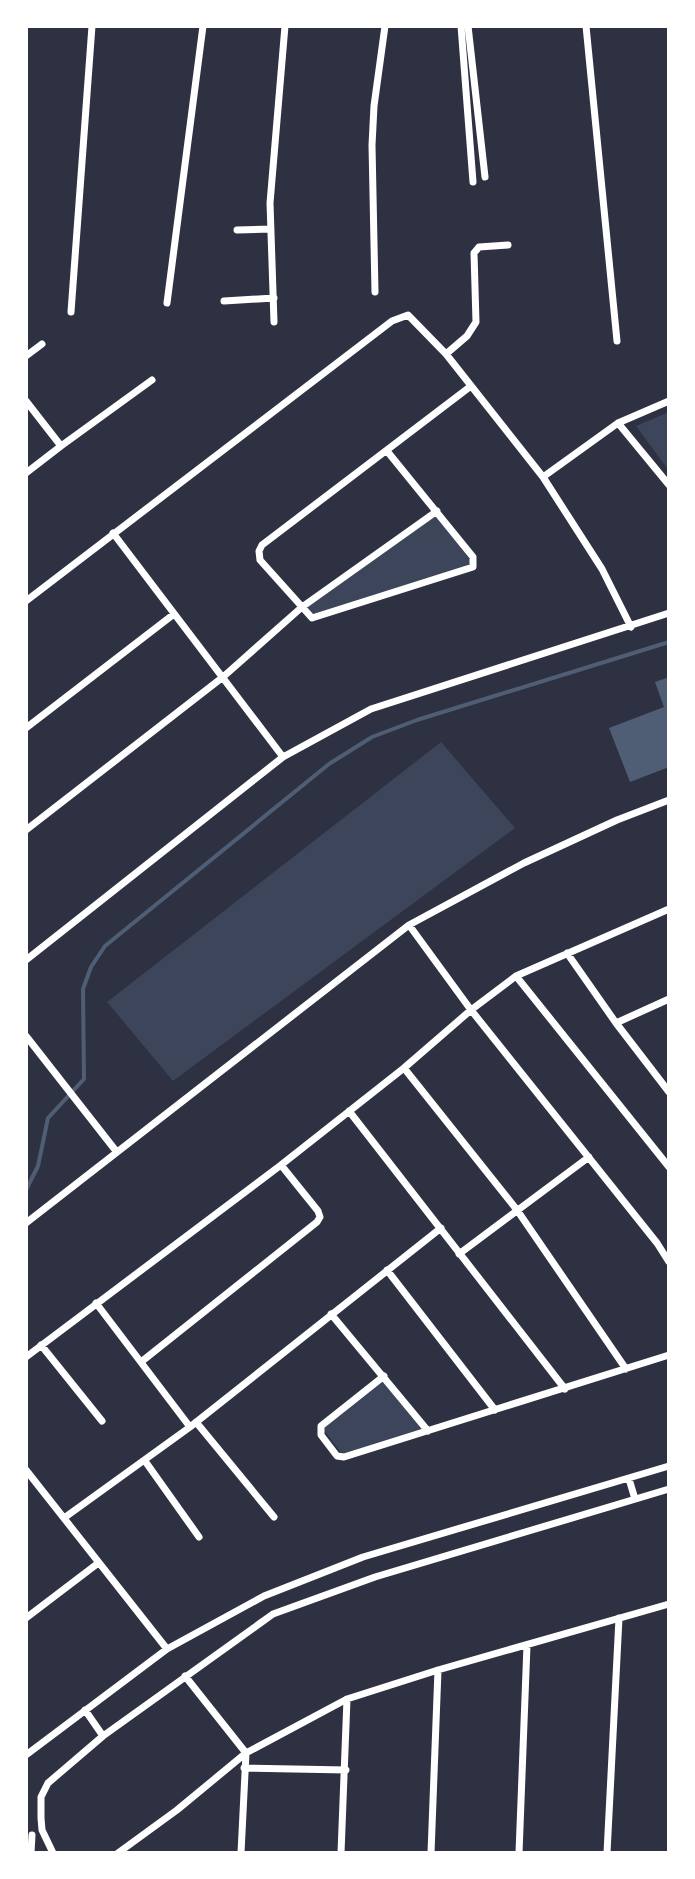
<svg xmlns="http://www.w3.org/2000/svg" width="695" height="1879" font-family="'Source Sans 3',sans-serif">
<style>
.green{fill:#3c4559}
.water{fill:#4f5d75}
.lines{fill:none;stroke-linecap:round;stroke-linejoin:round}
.stream{stroke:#4f5d75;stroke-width:4}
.minor{stroke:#fff;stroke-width:7}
</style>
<rect width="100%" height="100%" fill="#2d3142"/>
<path class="green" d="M 669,412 L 669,471 L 636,426 Z
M 437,515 L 473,564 L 310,616 L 303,607 Z
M 441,742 L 515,828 L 173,1081 L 107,1002 Z
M 383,1378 L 427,1431 L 343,1455 L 322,1428 Z"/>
<path class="water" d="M 669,677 L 669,767 L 630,782 L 609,728 L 664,707 L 655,682 Z"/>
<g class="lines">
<path class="stream" d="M 26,1190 L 38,1166 L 48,1118 L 84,1079 L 83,989 L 91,967 L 105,946 L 329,764 L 372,737 L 417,720 L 669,642"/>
<path class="minor" d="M 461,26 L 473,182
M 468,26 L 485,177
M 586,26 L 617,341
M 237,230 L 271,229
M 375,292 L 372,145 L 374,106 L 385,26
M 224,301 L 274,298
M 167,303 L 203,26
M 71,312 L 92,26
M 274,322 L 270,203 L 285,26
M 446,354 L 467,336 L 476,322 L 474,253 L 479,247 L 508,245
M 26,356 L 42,344
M 26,401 L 61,446 L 26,473
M 618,423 L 669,485
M 61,446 L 152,380
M 387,451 L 473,557 L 473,567 L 312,618 L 260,560 L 259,551 L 262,545 L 471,386
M 543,477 L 618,423 L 669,401
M 113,533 L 283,757
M 26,601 L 392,321 L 408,315 L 446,354 L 543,477 L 602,569 L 631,627
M 26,728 L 174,614
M 26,830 L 223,677 L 302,607 L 437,511
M 409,925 L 471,1010 L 657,1243 L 669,1262
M 567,953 L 616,1023 L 669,1092
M 26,960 L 283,757 L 371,709 L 669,613
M 516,976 L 669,1167
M 616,1023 L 669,999
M 26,1036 L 116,1151
M 404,1068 L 517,1210 L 626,1369
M 349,1111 L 565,1389
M 26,1223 L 409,925 L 524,863 L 617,820 L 669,800
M 459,1254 L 589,1157
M 387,1270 L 495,1410
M 96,1303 L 190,1427
M 331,1314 L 428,1431
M 41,1345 L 102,1421
M 26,1357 L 281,1165 L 404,1068 L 471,1010 L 516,976 L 669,909
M 141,1362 L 317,1222 L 320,1217 L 318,1211 L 281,1165
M 384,1376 L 321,1426 L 321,1435 L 337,1456 L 344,1457 L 669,1355
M 196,1422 L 274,1517
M 145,1461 L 199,1537
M 26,1470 L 167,1649
M 629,1479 L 635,1499
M 64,1518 L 190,1427 L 441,1228
M 26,1618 L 97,1564
M 185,1676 L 246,1753 L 241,1853
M 85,1710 L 103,1736
M 26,1755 L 167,1649 L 264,1596 L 363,1557 L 669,1466
M 244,1768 L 346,1770
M 31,1853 L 32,1835
M 53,1853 L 42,1830 L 41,1818 L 41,1797 L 48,1783 L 103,1736 L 273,1614 L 375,1577 L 669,1489
M 118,1853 L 177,1810 L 246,1753 L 347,1699 L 438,1670 L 669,1604
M 341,1853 L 347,1699
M 431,1853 L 438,1670
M 519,1853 L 527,1645
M 607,1853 L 619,1618"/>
</g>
<rect width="695" height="1879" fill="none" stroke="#ffffff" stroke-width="56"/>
</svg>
